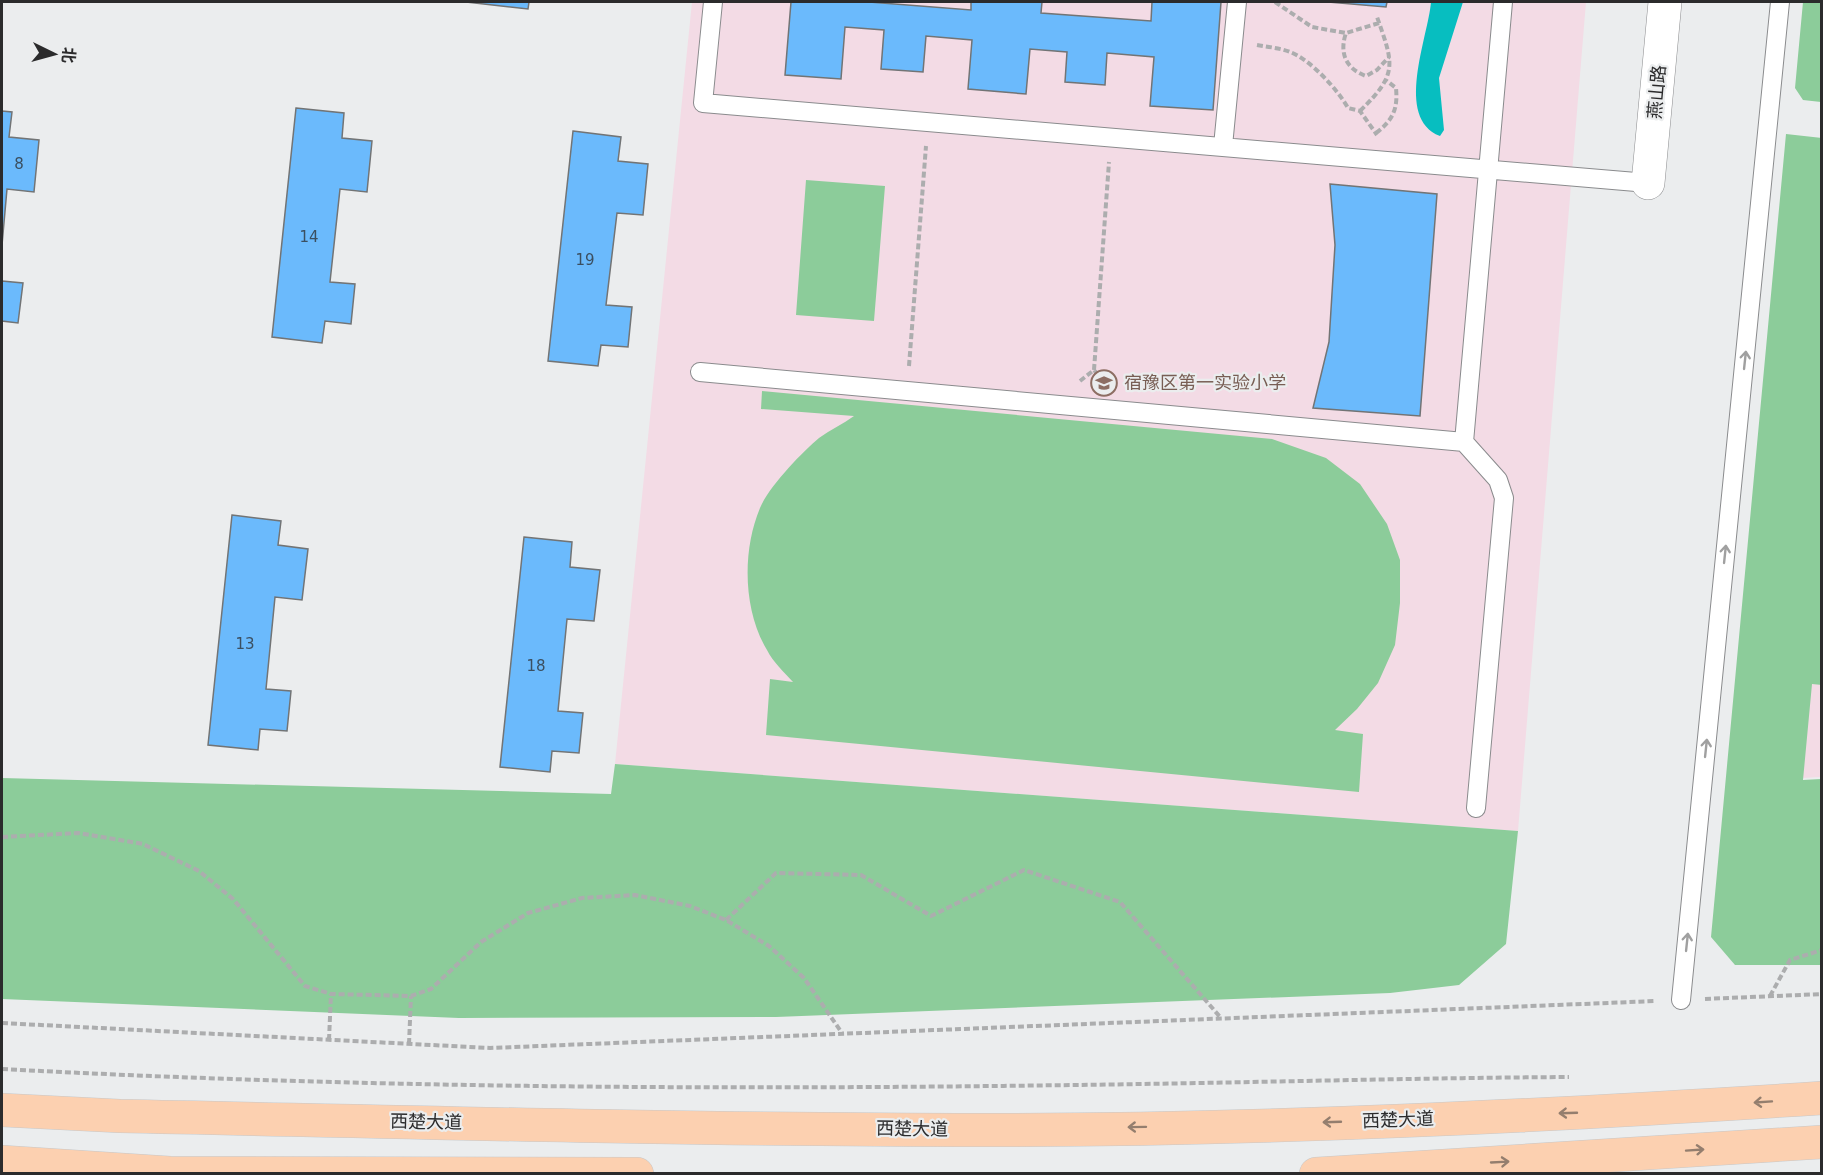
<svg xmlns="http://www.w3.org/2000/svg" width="1823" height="1175" font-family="'DejaVu Sans','Noto Sans SC',sans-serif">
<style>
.education{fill:#f3dbe5}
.green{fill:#8ccc9a}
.water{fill:#07bec0}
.building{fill:#6bbafc;stroke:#727475;stroke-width:1.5}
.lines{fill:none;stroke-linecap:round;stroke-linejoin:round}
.service-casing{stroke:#8a8b8d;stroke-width:20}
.tertiary-casing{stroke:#8a8b8d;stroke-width:34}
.trunk-casing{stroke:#c8c8c8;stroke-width:34}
.path{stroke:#acadae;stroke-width:4;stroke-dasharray:6 3;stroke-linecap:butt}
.service{stroke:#fff;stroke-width:18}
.tertiary{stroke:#fff;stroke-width:33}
.trunk{stroke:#fcd0b0;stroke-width:33}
.oneway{stroke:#a0a0a0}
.oneway2{stroke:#947e6e}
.labels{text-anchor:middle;stroke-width:4.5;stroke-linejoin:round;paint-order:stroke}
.number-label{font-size:15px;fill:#3b4f60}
.street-label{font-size:18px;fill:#2b2b2c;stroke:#ebedee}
.education-label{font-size:18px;fill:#785e54;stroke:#ebedee;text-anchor:start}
</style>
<rect width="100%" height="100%" fill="#ebedee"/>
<path class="education" d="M 692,2 L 1586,2 L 1518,831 L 615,764 Z
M 1821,586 L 1821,777 L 1802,778 Z"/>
<path class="green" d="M 1803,2 L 1821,2 L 1821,102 L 1803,100 L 1795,88 Z
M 1786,134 L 1822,138 L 1822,685 L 1812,684 L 1803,780 L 1821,779 L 1821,965 L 1735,965 L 1711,937 Z
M 806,180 L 885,186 L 874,321 L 796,315 Z
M 762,391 L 1272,439 L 1326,458 L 1360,484 L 1387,524 L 1400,560 L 1400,603 L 1395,645 L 1378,683 L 1357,709 L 1335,730 L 1363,734 L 1359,792 L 766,735 L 770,679 L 793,682 C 784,672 773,662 767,650 C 743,610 742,551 760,508 C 768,488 802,452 819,438 C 830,430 843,424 854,416 L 761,409 Z
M 615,764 L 1518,831 L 1506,944 L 1459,985 L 1390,993 L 776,1017 L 459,1018 L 2,999 L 2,778 L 611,794 Z"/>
<path class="water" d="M 1431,2 L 1463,2 L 1439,78 L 1444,130 L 1440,136 C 1394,118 1428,38 1431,2 Z"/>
<path class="building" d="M 466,2 L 529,2 L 528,9 Z
M 791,2 L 869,2 L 971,10 L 971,2 L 1042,2 L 1041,13 L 1151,21 L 1152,2 L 1221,2 L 1213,110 L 1150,106 L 1154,57 L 1107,53 L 1105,85 L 1065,82 L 1067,52 L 1030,49 L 1026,94 L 968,89 L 972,40 L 926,36 L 923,72 L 881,69 L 884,30 L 845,27 L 841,79 L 785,75 Z
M 1328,2 L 1387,2 L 1386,7 Z
M 296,108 L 344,113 L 342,138 L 372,141 L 367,192 L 340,189 L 330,282 L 355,284 L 351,324 L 325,321 L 322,343 L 272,337 Z
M 2,111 L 12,112 L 9,137 L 39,140 L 34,192 L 7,189 L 2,245 Z
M 573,131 L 621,137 L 618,161 L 648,164 L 643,215 L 617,213 L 606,305 L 632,307 L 628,347 L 601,345 L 598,366 L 548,361 Z
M 1330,184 L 1437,194 L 1420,416 L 1313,408 L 1329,342 L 1335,245 Z
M 2,281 L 23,283 L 18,323 L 2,321 Z
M 232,515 L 281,521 L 278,545 L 308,549 L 302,600 L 275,597 L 266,689 L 291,691 L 287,731 L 260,729 L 258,750 L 208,745 Z
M 524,537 L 572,542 L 570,567 L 600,570 L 594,621 L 567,619 L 558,711 L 583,713 L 579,753 L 552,751 L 550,772 L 500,767 Z"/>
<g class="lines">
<g class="service-casing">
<path id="service" d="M 713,2 L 703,103 L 1648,183
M 1223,146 L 1237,2
M 700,372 L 1464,442 L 1503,2
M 1464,442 L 1498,480 L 1504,498 L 1476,808
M 1681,1000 L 1780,2"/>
</g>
<g class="tertiary-casing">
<path id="tertiary" d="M 1648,183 L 1665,2"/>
</g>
<g class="trunk-casing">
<path id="trunk" d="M 2,1110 L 120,1116 C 408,1122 696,1130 984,1130 C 1263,1130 1543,1116 1822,1098
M 2,1162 L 170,1173 L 637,1174
M 1316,1174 L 1822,1142"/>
</g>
<path class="path" d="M 1275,2 L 1312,27 L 1346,33
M 1379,23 L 1346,33 C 1339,53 1346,69 1366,76 L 1377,70 L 1389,57
M 1257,45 C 1268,47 1280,48 1290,52 C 1310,59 1338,90 1348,108 L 1360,111 L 1377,135
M 1360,111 C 1398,74 1394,65 1377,17
M 1376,133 C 1393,120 1398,109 1396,88 L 1387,81
M 909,366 L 926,146
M 1094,370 L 1109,162
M 1080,381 L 1094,370 L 1105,383
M 2,837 L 78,833 L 143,844 L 199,871 L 233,899 L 305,986 L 331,994 L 411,996 L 431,989 L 481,942 L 528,913 L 582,898 L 635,895 L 690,906 L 726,920 L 769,946 L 804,978 L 842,1033
M 726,920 L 776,873 L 861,875 L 931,916 L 1024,870 L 1120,902 L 1221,1018
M 1770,996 L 1790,960 L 1822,950
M 1705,999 L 1822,994
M 2,1023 L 490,1048 L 1656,1001
M 329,1040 L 331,994
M 409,1044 L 411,996
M 2,1069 C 358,1088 716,1090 1073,1085 C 1238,1083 1404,1078 1569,1077"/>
<use href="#service" class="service"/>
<use href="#tertiary" class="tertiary"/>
<use href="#trunk" class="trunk"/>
</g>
<defs><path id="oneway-shaft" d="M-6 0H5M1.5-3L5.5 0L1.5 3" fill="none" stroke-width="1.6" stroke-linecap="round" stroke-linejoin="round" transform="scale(1.5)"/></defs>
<g class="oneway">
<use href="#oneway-shaft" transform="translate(1745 360) rotate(-84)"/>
<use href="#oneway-shaft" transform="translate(1725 554) rotate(-84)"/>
<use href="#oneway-shaft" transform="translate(1706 748) rotate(-84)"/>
<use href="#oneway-shaft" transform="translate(1687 942) rotate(-84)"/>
</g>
<g class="oneway2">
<use href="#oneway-shaft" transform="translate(1763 1102) rotate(176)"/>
<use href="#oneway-shaft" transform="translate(1568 1113) rotate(178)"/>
<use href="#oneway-shaft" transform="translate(1332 1122) rotate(178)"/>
<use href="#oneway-shaft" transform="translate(1137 1127) rotate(179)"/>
<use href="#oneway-shaft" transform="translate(1695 1150) rotate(-4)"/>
<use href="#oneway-shaft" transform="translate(1500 1162) rotate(-3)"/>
</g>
<defs>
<g id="school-ring" transform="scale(1.35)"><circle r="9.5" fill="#ebedee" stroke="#8d6e63" stroke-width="1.5"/><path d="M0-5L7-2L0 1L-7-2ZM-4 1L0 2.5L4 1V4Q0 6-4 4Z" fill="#8d6e63"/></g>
</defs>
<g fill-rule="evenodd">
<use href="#school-ring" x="1104" y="383"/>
</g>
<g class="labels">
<g class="number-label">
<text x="19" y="169">8</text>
<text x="309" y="242">14</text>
<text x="585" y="265">19</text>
<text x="245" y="649">13</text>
<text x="536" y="671">18</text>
</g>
<g class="street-label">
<text transform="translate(1657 92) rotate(-85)" y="6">燕山路</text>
<text transform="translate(1398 1120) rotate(-2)" y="6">西楚大道</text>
<text transform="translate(426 1122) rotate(1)" y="6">西楚大道</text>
<text transform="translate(912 1129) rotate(1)" y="6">西楚大道</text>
</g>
<g class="education-label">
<text x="1124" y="389">宿豫区第一实验小学</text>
</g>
</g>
<rect width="1823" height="1175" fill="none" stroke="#2b2b2c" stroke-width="6"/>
<g transform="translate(54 54) rotate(95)" stroke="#ebedee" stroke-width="4.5" paint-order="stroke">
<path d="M0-4.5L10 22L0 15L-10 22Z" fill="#2b2b2c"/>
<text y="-9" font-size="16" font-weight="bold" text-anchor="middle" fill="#2b2b2c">北</text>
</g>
</svg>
